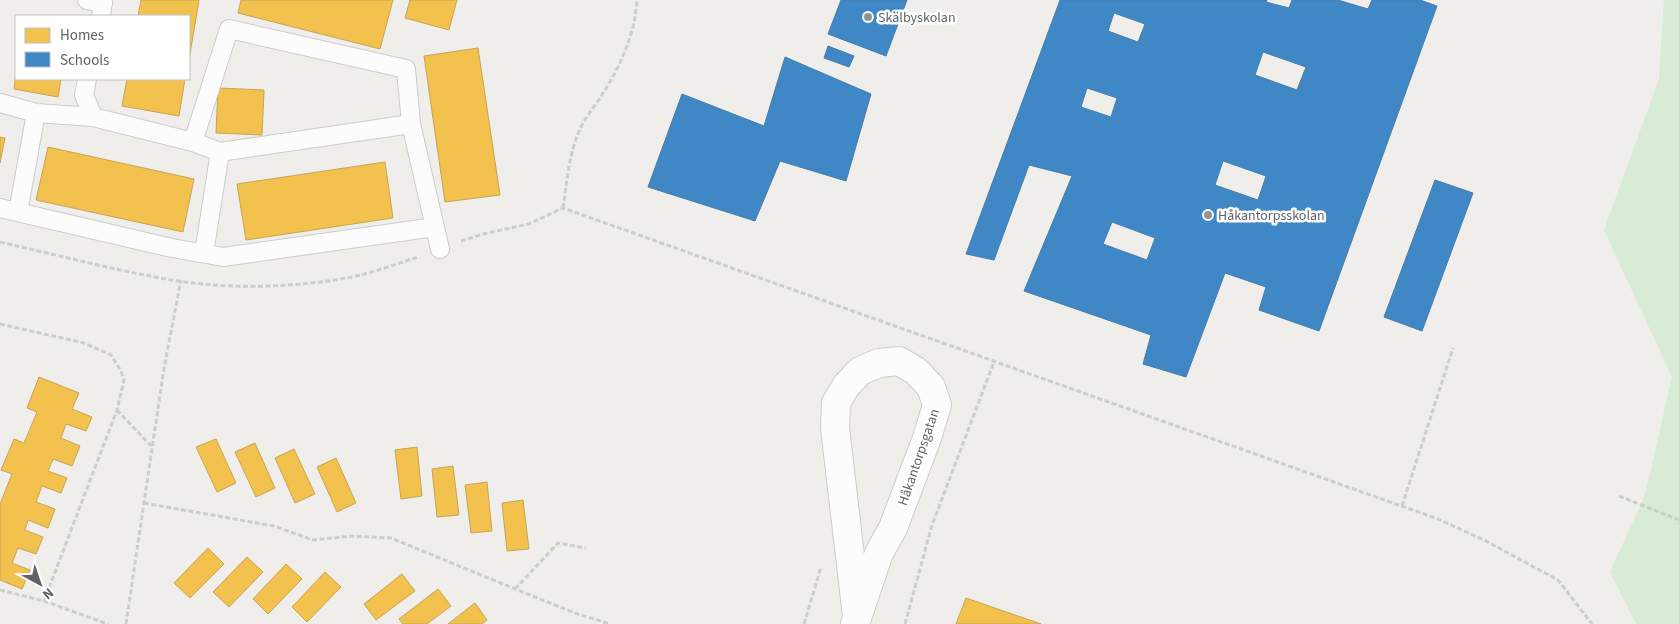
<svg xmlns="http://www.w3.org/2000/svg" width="1679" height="624" font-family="'Source Sans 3',sans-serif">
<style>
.green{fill:#d8ebd6}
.homes{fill:#f2c14e;stroke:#c6a556}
.schools{fill:#3f88c5;stroke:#497da9;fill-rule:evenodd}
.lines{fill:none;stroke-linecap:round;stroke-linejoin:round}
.service-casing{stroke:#cbcccc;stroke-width:20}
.minor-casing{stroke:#cbcccc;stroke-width:30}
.path{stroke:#cacfcc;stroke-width:3;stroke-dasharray:5 2.5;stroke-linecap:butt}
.service{stroke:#fdfcfc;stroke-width:18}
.minor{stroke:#fdfcfc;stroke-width:28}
.poi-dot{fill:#919496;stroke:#fff;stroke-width:2}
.labels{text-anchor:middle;stroke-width:5;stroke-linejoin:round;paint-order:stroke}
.poi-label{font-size:14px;fill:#5f6368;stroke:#fff;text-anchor:start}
.street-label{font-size:14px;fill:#5f6368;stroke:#fff}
</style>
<rect width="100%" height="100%" fill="#efeeea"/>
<path class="green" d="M 1664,0 L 1679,0 L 1679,624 L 1636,624 L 1610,572 L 1645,495 L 1672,377 L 1604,230 L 1659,79 Z"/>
<path class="homes" d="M 141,0 L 199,0 L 189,60 L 189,16 L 138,16 Z
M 241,0 L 393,0 L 380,49 L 238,13 Z
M 410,0 L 457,0 L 449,30 L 405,18 Z
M 478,48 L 500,195 L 445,202 L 424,56 Z
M 16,73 L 16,79 L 61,79 L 58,97 L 14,89 Z
M 127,79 L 185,79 L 179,116 L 122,106 Z
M 218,88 L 264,90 L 262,135 L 216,133 Z
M 0,137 L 5,138 L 0,163 Z
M 48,147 L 194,179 L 183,232 L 36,200 Z
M 385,162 L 393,218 L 246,240 L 237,184 Z
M 39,377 L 79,393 L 72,409 L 92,417 L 86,431 L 66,424 L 61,438 L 80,446 L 72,466 L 53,459 L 48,471 L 67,478 L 61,493 L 42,486 L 36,502 L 55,509 L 48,528 L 28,520 L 25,530 L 43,537 L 36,554 L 18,548 L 12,563 L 30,570 L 22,589 L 0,580 L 0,504 L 12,474 L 1,470 L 14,439 L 24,443 L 37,412 L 27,408 Z
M 216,439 L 236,483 L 217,492 L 196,447 Z
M 255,443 L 275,488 L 256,497 L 235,452 Z
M 417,447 L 422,496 L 401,499 L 395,450 Z
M 294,449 L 315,494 L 295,503 L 275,458 Z
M 336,458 L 356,503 L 337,512 L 317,467 Z
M 453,466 L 459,515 L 437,517 L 432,469 Z
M 487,482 L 492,531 L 471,533 L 465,485 Z
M 523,500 L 529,549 L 507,551 L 502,503 Z
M 208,548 L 224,564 L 190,598 L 174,583 Z
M 247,557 L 263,572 L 229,607 L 213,592 Z
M 286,564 L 302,579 L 268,614 L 253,599 Z
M 325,572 L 341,587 L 307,622 L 292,607 Z
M 402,574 L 415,591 L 376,620 L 364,604 Z
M 438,589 L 451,606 L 427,624 L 403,624 L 399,619 Z
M 966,598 L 1041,624 L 956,624 Z
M 475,603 L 487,620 L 482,624 L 448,624 Z"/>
<path class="schools" d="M 841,0 L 907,0 L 886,56 L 828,34 Z
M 1060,0 L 1267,0 L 1266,2 L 1289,8 L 1292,0 L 1338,0 L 1368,9 L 1372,0 L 1420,0 L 1437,6 L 1319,331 L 1259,310 L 1266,287 L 1225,273 L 1186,377 L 1143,364 L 1151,335 L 1024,291 L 1072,176 L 1029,165 L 994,260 L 966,254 ZM 1114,13 L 1145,24 L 1138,42 L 1108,31 ZM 1263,52 L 1306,67 L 1297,90 L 1255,75 ZM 1087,88 L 1117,98 L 1111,117 L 1081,107 ZM 1223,161 L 1266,176 L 1258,200 L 1215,185 ZM 1112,222 L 1155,238 L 1147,260 L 1103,244 Z
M 828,46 L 854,56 L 849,67 L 824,58 Z
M 785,57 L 871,94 L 846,181 L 780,161 L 755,221 L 648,187 L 682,94 L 764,126 Z
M 1435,180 L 1473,193 L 1422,331 L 1384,317 Z"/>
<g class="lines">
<g class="service-casing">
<path id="service" d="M 87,0 L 103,3 L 101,16
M 87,79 L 84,95 L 93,117
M 0,103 L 36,113 L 93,117 L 193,142 L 220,152 L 411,124 L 406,69 L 229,29 L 193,142
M 411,124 L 440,249
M 0,208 L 172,248 L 223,257 L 435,227
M 18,212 L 36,113
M 204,253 L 220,152"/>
</g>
<g class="minor-casing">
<path id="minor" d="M 855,624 L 879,553 L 893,528 L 927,438 L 937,405 L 931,387 L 916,371 L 899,361 L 879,363 L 860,371 L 846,386 L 836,403 L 835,428 L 857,616"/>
</g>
<path class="path" d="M 563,208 C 567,181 569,153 580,129 C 586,116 596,105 603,93 C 621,65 635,34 637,0
M 461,241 L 483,234 L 529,224 L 563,208 L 1438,519 L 1484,540 L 1558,580 L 1592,624
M 0,242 C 57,255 114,270 171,280 C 226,289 286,288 341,279 C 367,275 393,265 418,257
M 0,324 L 84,343 L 111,355 L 121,371 L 124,380 L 117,410 L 44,601
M 117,410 L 152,447
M 1619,496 L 1679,520
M 144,503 L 274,526 L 313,540 L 351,536 L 391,538 L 525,593 L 575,613 L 610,624
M 1402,506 L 1453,348
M 515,589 L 558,543 L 586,548
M 0,590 L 44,601 L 108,624
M 126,624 L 164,368 L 181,280
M 804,624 L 821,567
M 905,624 L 932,525 L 994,362"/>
<use href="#service" class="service"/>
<use href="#minor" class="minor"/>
</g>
<g class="poi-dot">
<circle cx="868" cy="17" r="5"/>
<circle cx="1208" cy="215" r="5"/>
</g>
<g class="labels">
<g class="poi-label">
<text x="878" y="22">Skälbyskolan</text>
<text x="1218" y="220">Håkantorpsskolan</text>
</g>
<g class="street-label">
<text transform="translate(918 457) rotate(-71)" y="5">Håkantorpsgatan</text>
</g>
</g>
<rect x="15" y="15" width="175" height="65" fill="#ffffff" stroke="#bfc1c3"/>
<rect x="25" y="28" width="25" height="15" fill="#f2c14e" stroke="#bfc1c3"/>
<text x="60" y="40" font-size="15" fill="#5f6368">Homes</text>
<rect x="25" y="52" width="25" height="15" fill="#3f88c5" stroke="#bfc1c3"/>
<text x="60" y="65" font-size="15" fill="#5f6368">Schools</text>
<g transform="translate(40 584) rotate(140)" stroke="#ffffff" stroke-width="4" paint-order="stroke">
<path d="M0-4L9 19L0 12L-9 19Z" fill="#5f6368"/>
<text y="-8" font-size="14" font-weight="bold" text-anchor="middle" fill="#5f6368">N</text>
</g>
</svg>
